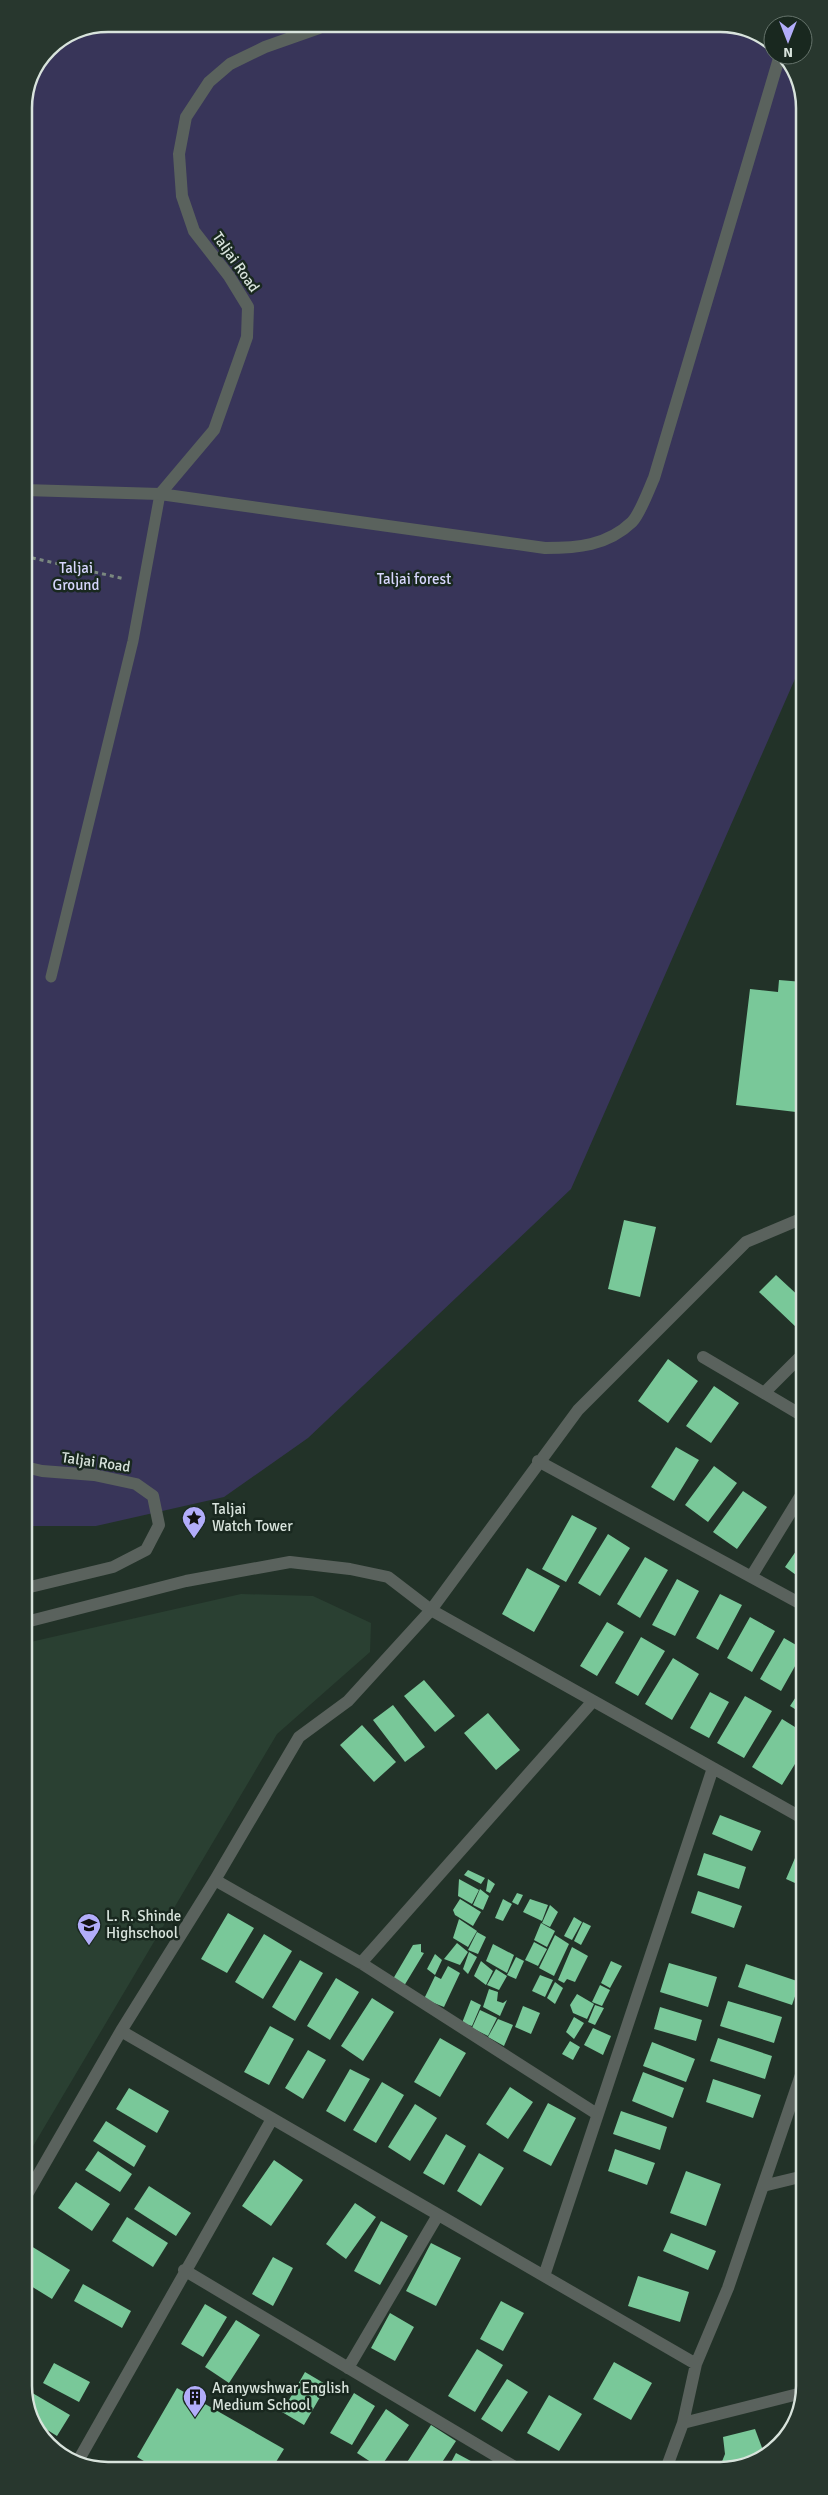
<svg xmlns="http://www.w3.org/2000/svg" width="828" height="2495" font-family="Signika,sans-serif">
<style>
.built{fill:#2a4032}
.green{fill:#383559}
.building{fill:#79c899}
.lines{fill:none;stroke-linecap:round;stroke-linejoin:round}
.path{stroke:#7a887f;stroke-width:3;stroke-dasharray:4 4;stroke-linecap:butt}
.service{stroke:#5a625d;stroke-width:11}
.minor{stroke:#5a625d;stroke-width:12}
.labels{text-anchor:middle;stroke-width:5;stroke-linejoin:round;paint-order:stroke}
.street-label{font-size:15px;fill:#d8e3dc;stroke:#19281f}
.park-label{font-size:15px;fill:#d7d6fd;stroke:#19281f}
.poi-label{font-size:15px;fill:#d8e3dc;stroke:#19281f;text-anchor:start}
.rim{fill:none;stroke:#d8e3dc;stroke-width:2.5}
</style>
<rect width="100%" height="100%" fill="#223228"/>
<path class="built" d="M 241,1594 L 313,1596 L 371,1623 L 370,1652 L 277,1734 L 26,2158 L 26,1643 Z"/>
<path class="green" d="M 725,24 L 773,44 L 773,55 L 781,55 L 801,87 L 802,670 L 798,672 L 571,1189 L 308,1438 L 224,1497 L 96,1526 L 26,1526 L 24,104 L 49,48 L 77,30 Z"/>
<path class="building" d="M 779,980 L 803,982 L 803,1058 L 796,1112 L 736,1105 L 750,989 L 778,992 Z
M 624,1220 L 656,1227 L 640,1297 L 608,1289 Z
M 776,1275 L 803,1300 L 803,1322 L 797,1328 L 759,1292 Z
M 668,1359 L 698,1381 L 668,1423 L 638,1401 Z
M 714,1386 L 739,1403 L 711,1443 L 686,1426 Z
M 676,1447 L 699,1460 L 674,1501 L 651,1487 Z
M 714,1466 L 737,1483 L 708,1522 L 685,1505 Z
M 743,1491 L 767,1507 L 737,1549 L 713,1532 Z
M 572,1515 L 597,1528 L 566,1582 L 542,1569 Z
M 608,1534 L 630,1548 L 600,1596 L 578,1583 Z
M 803,1541 L 803,1580 L 785,1567 Z
M 645,1557 L 668,1570 L 640,1618 L 617,1604 Z
M 527,1568 L 560,1586 L 534,1632 L 502,1614 Z
M 677,1579 L 699,1591 L 675,1636 L 652,1625 Z
M 720,1594 L 742,1605 L 718,1650 L 696,1638 Z
M 750,1617 L 775,1631 L 752,1672 L 727,1658 Z
M 607,1622 L 624,1632 L 597,1676 L 580,1666 Z
M 641,1637 L 665,1651 L 638,1696 L 615,1683 Z
M 784,1638 L 803,1649 L 803,1652 L 781,1691 L 760,1679 Z
M 673,1658 L 699,1674 L 672,1720 L 645,1704 Z
M 424,1680 L 455,1716 L 435,1732 L 404,1696 Z
M 803,1686 L 803,1714 L 790,1706 Z
M 710,1692 L 729,1702 L 709,1738 L 690,1728 Z
M 745,1696 L 772,1711 L 744,1758 L 717,1743 Z
M 393,1705 L 425,1747 L 405,1762 L 373,1720 Z
M 488,1713 L 520,1750 L 496,1770 L 464,1733 Z
M 782,1719 L 803,1732 L 803,1751 L 782,1785 L 752,1767 Z
M 362,1725 L 396,1762 L 374,1782 L 340,1745 Z
M 803,1777 L 804,1797 L 795,1793 Z
M 720,1815 L 761,1831 L 752,1851 L 712,1834 Z
M 704,1853 L 746,1867 L 739,1889 L 697,1875 Z
M 795,1858 L 804,1861 L 804,1887 L 786,1879 Z
M 468,1870 L 485,1878 L 481,1884 L 464,1875 Z
M 459,1879 L 479,1890 L 472,1904 L 458,1896 Z
M 488,1879 L 495,1884 L 490,1893 L 486,1891 Z
M 480,1889 L 489,1896 L 483,1910 L 473,1905 Z
M 698,1891 L 742,1906 L 734,1928 L 691,1913 Z
M 517,1893 L 523,1895 L 518,1905 L 512,1902 Z
M 460,1899 L 481,1912 L 473,1926 L 455,1915 L 453,1910 Z
M 503,1899 L 512,1904 L 503,1921 L 495,1918 Z
M 530,1899 L 548,1905 L 542,1921 L 523,1912 Z
M 550,1905 L 558,1912 L 550,1927 L 542,1923 Z
M 228,1913 L 254,1928 L 227,1973 L 201,1959 Z
M 574,1917 L 582,1922 L 572,1940 L 564,1936 Z
M 459,1919 L 477,1931 L 468,1947 L 453,1938 Z
M 583,1922 L 591,1926 L 581,1945 L 574,1941 Z
M 541,1923 L 555,1931 L 547,1947 L 534,1940 Z
M 477,1932 L 486,1937 L 478,1954 L 468,1950 Z
M 264,1934 L 292,1951 L 263,1999 L 235,1982 Z
M 555,1935 L 569,1944 L 554,1976 L 539,1968 Z
M 534,1942 L 547,1949 L 538,1966 L 525,1960 Z
M 457,1943 L 468,1952 L 460,1965 L 444,1959 Z
M 421,1944 L 421,1952 L 424,1953 L 404,1986 L 393,1979 L 413,1945 Z
M 493,1944 L 514,1955 L 507,1973 L 486,1961 Z
M 572,1947 L 588,1956 L 575,1982 L 567,1979 L 564,1983 L 558,1980 Z
M 469,1952 L 477,1957 L 468,1974 L 463,1969 Z
M 435,1954 L 442,1960 L 435,1975 L 427,1969 Z
M 516,1957 L 524,1961 L 516,1979 L 507,1975 Z
M 300,1960 L 323,1973 L 295,2021 L 272,2007 Z
M 481,1961 L 493,1971 L 486,1985 L 474,1976 Z
M 611,1961 L 622,1966 L 610,1988 L 601,1983 Z
M 669,1963 L 717,1977 L 708,2007 L 660,1992 Z
M 746,1964 L 800,1982 L 792,2005 L 738,1987 Z
M 448,1966 L 460,1973 L 444,2007 L 424,1999 L 435,1976 L 441,1979 Z
M 496,1969 L 507,1976 L 499,1990 L 487,1985 Z
M 540,1975 L 553,1980 L 545,1997 L 532,1991 Z
M 336,1978 L 359,1992 L 330,2040 L 307,2026 Z
M 555,1982 L 563,1988 L 555,2004 L 547,1998 Z
M 600,1985 L 610,1990 L 602,2006 L 592,2002 Z
M 489,1989 L 498,1992 L 497,2001 L 503,2003 L 507,2000 L 500,2016 L 483,2007 Z
M 577,1994 L 594,2004 L 587,2019 L 573,2013 L 570,2005 Z
M 372,1998 L 394,2012 L 363,2061 L 341,2046 Z
M 471,2000 L 481,2005 L 472,2026 L 462,2023 Z
M 728,2001 L 782,2017 L 774,2043 L 720,2026 Z
M 595,2005 L 604,2008 L 595,2025 L 588,2022 Z
M 523,2006 L 540,2013 L 531,2034 L 515,2027 Z
M 660,2007 L 702,2020 L 696,2041 L 654,2029 Z
M 480,2010 L 497,2018 L 488,2036 L 472,2028 Z
M 574,2017 L 584,2023 L 574,2039 L 566,2032 Z
M 498,2019 L 513,2025 L 504,2046 L 488,2037 Z
M 270,2026 L 294,2039 L 269,2085 L 244,2072 Z
M 593,2028 L 611,2036 L 603,2055 L 584,2045 Z
M 440,2038 L 466,2053 L 440,2097 L 414,2082 Z
M 718,2038 L 772,2056 L 765,2079 L 710,2061 Z
M 570,2041 L 580,2047 L 573,2060 L 562,2054 Z
M 652,2042 L 695,2059 L 686,2082 L 643,2066 Z
M 308,2050 L 326,2060 L 303,2099 L 285,2088 Z
M 350,2069 L 370,2079 L 345,2122 L 326,2111 Z
M 643,2072 L 684,2088 L 673,2118 L 632,2101 Z
M 713,2079 L 761,2095 L 753,2118 L 706,2102 Z
M 382,2082 L 404,2095 L 376,2143 L 353,2130 Z
M 510,2087 L 533,2102 L 508,2139 L 486,2124 Z
M 129,2088 L 169,2111 L 157,2133 L 116,2109 Z
M 548,2103 L 576,2118 L 551,2166 L 523,2151 Z
M 415,2104 L 437,2118 L 410,2161 L 388,2147 Z
M 621,2111 L 667,2127 L 660,2150 L 613,2134 Z
M 106,2121 L 146,2146 L 134,2167 L 93,2141 Z
M 446,2134 L 466,2146 L 444,2185 L 423,2173 Z
M 615,2149 L 655,2163 L 647,2185 L 608,2171 Z
M 98,2151 L 132,2174 L 120,2192 L 85,2170 Z
M 479,2153 L 504,2168 L 481,2206 L 457,2191 Z
M 274,2160 L 303,2180 L 271,2226 L 242,2206 Z
M 686,2171 L 721,2184 L 706,2226 L 670,2213 Z
M 76,2182 L 110,2204 L 92,2231 L 58,2208 Z
M 149,2186 L 191,2213 L 176,2236 L 134,2209 Z
M 355,2203 L 376,2217 L 346,2259 L 326,2244 Z
M 127,2217 L 168,2243 L 153,2267 L 112,2241 Z
M 381,2221 L 408,2236 L 380,2285 L 354,2271 Z
M 671,2233 L 716,2251 L 708,2270 L 663,2251 Z
M 431,2243 L 461,2258 L 436,2306 L 406,2291 Z
M 31,2246 L 70,2270 L 52,2299 L 26,2283 L 26,2253 Z
M 273,2257 L 293,2268 L 273,2306 L 252,2294 Z
M 638,2276 L 689,2292 L 680,2322 L 628,2306 Z
M 83,2284 L 131,2311 L 122,2328 L 74,2301 Z
M 501,2301 L 524,2313 L 503,2351 L 480,2339 Z
M 205,2304 L 227,2317 L 203,2357 L 181,2344 Z
M 390,2313 L 414,2327 L 395,2361 L 371,2348 Z
M 236,2320 L 260,2335 L 229,2383 L 205,2367 Z
M 477,2349 L 503,2365 L 475,2412 L 448,2396 Z
M 614,2362 L 652,2383 L 631,2420 L 593,2399 Z
M 54,2363 L 90,2382 L 79,2402 L 43,2383 Z
M 305,2372 L 327,2385 L 304,2425 L 282,2412 Z
M 507,2379 L 528,2392 L 502,2432 L 481,2419 Z
M 177,2388 L 284,2449 L 271,2470 L 161,2471 L 137,2457 Z
M 29,2391 L 70,2415 L 57,2436 L 36,2423 L 27,2408 Z
M 354,2393 L 375,2406 L 352,2445 L 330,2433 Z
M 549,2395 L 582,2414 L 559,2451 L 527,2433 Z
M 386,2409 L 409,2425 L 380,2468 L 357,2453 Z
M 431,2425 L 456,2441 L 437,2470 L 402,2470 Z
M 755,2429 L 764,2453 L 741,2468 L 719,2469 L 725,2454 L 723,2437 Z
M 456,2453 L 482,2467 L 481,2469 L 447,2470 Z"/>
<g class="lines">
<path class="path" d="M 24,556 L 125,579"/>
<path class="service" d="M 51,977 L 133,641 L 160,494"/>
<path class="minor" d="M 24,490 L 160,494 L 214,430 L 247,337 L 248,307 L 229,276 L 194,231 L 182,196 L 179,154 L 186,117 L 209,82 L 230,64 L 265,47 L 319,28
M 160,494 L 545,548 C 577,548 607,546 632,522 C 640,514 649,489 654,478 L 780,55
M 703,1357 L 803,1416
M 764,1393 L 803,1354
M 538,1461 L 803,1605
M 25,1467 L 42,1471 L 94,1475 L 136,1484 L 153,1496 L 159,1525 L 146,1550 L 113,1567 L 26,1588
M 751,1577 L 803,1492
M 26,1622 L 186,1581 L 290,1562 L 350,1569 L 388,1577 L 431,1610 L 804,1819
M 215,1880 L 361,1963 L 597,2114
M 361,1963 L 593,1701
M 121,2031 L 696,2364
M 763,2186 L 804,2176
M 26,2196 L 121,2031 L 215,1880 L 299,1737 L 348,1701 L 431,1610 L 578,1410 L 746,1242 L 803,1218
M 184,2270 L 518,2469
M 544,2276 L 713,1768
M 348,2368 L 438,2215
M 683,2423 L 802,2393
M 78,2461 L 272,2119
M 666,2469 L 683,2423 L 696,2364 L 728,2288 L 804,2066"/>
</g>
<defs>
<g id="sight-pin" transform="scale(1.25)"><path d="M0 17L-7.5 6A9.5 9.5 0 1 1 7.5 6Z" fill="#b2adfa" stroke="#19281f"/><path d="M0-6L1.8-2.2L6-1.7L2.9 1.2L3.7 5.4L0 3.3L-3.7 5.4L-2.9 1.2L-6-1.7L-1.8-2.2Z" fill="#111"/></g>
<g id="school-pin" transform="scale(1.25)"><path d="M0 17L-7.5 6A9.5 9.5 0 1 1 7.5 6Z" fill="#b2adfa" stroke="#19281f"/><path d="M0-5L7-2L0 1L-7-2ZM-4 1L0 2.5L4 1V4Q0 6-4 4Z" fill="#111"/></g>
<g id="building-pin" transform="scale(1.25)"><path d="M0 17L-7.5 6A9.5 9.5 0 1 1 7.5 6Z" fill="#b2adfa" stroke="#19281f"/><path d="M-4-6H4V6H1V3H-1V6H-4ZM-2.5-4.3h1.7v1.8h-1.7ZM.8-4.3h1.7v1.8H.8ZM-2.5-1h1.7V.8h-1.7ZM.8-1h1.7V.8H.8Z" fill="#111"/></g>
</defs>
<g fill-rule="evenodd">
<use href="#sight-pin" x="194" y="1518"/>
<use href="#school-pin" x="89" y="1925"/>
<use href="#building-pin" x="195" y="2397"/>
</g>
<g class="labels">
<g class="street-label">
<text transform="translate(236 262) rotate(55)" y="5">Taljai Road</text>
<text transform="translate(96 1462) rotate(8)" y="5">Taljai Road</text>
</g>
<g class="park-label">
<text x="76" y="573">Taljai<tspan x="76" dy="17">Ground</tspan></text>
<text x="414" y="584">Taljai forest</text>
</g>
<g class="poi-label">
<text x="212" y="1514">Taljai<tspan x="212" dy="17">Watch Tower</tspan></text>
<text x="106" y="1921">L. R. Shinde<tspan x="106" dy="17">Highschool</tspan></text>
<text x="212" y="2393">Aranywshwar English<tspan x="212" dy="17">Medium School</tspan></text>
</g>
</g>
<path d="M0 0H828V2495H0ZM108 32H720A76 76 0 0 1 796 108V2386A76 76 0 0 1 720 2462H108A76 76 0 0 1 32 2386V108A76 76 0 0 1 108 32Z" fill="#28372e" fill-rule="evenodd"/>
<path class="rim" d="M108 32H720A76 76 0 0 1 796 108V2386A76 76 0 0 1 720 2462H108A76 76 0 0 1 32 2386V108A76 76 0 0 1 108 32Z"/>
<g transform="translate(788 40) rotate(180)"><circle r="24" fill="#19281f" stroke="#65736b"/>
<path d="M0-4L9 19L0 12L-9 19Z" fill="#b2adfa"/>
<text y="-8" font-size="14" font-weight="bold" text-anchor="middle" fill="#d8e3dc">N</text>
</g>
</svg>
